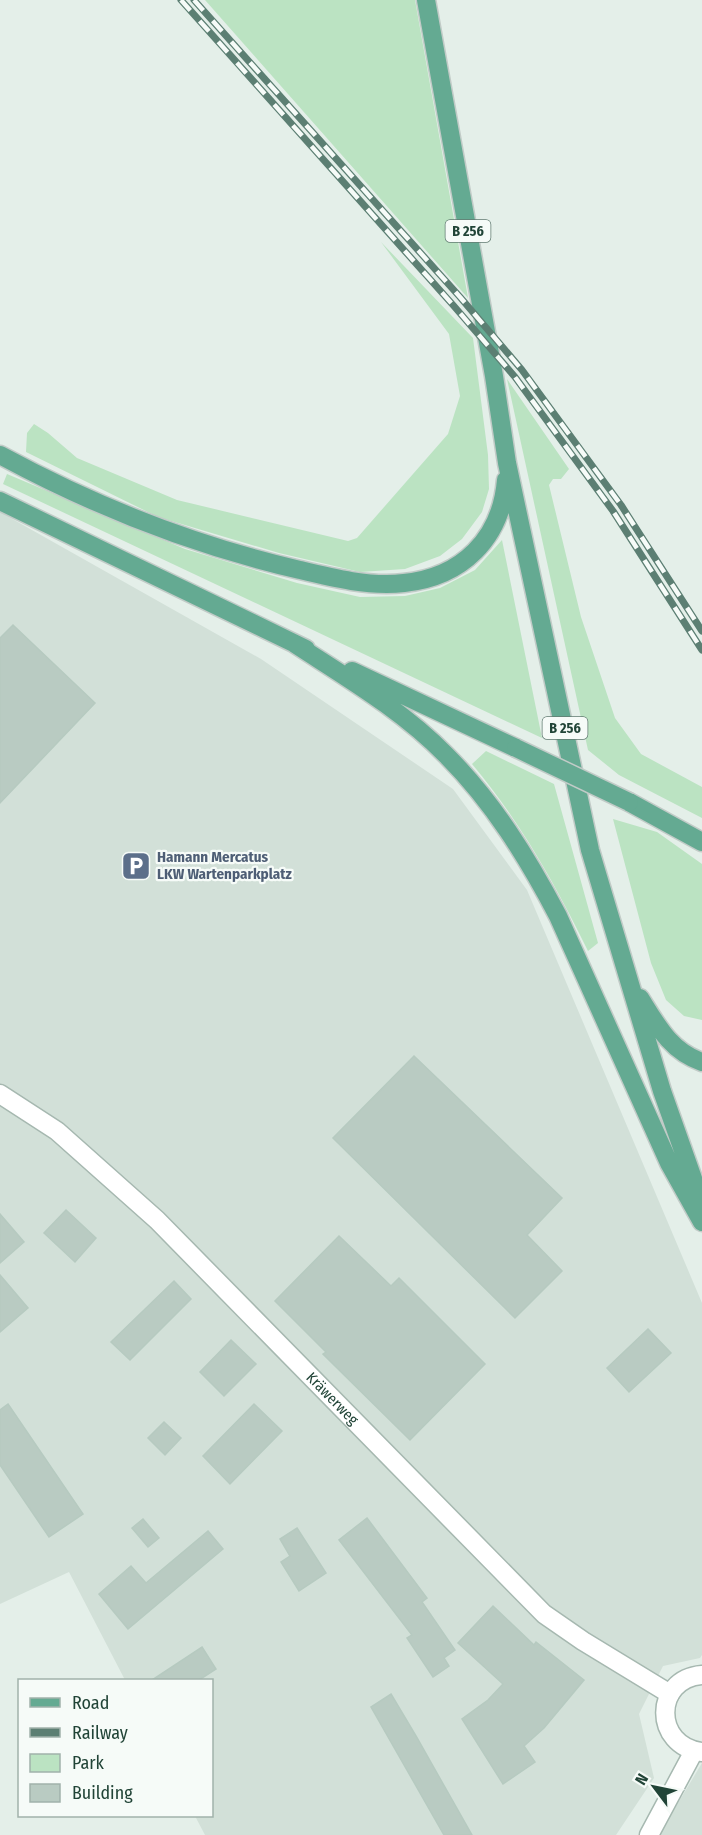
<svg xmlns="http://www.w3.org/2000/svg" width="702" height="1835" font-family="'Fira Sans Condensed',sans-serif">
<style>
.built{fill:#d2e0d8}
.green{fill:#bbe3c2}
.building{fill:#b9cbc2;stroke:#b6cac0;stroke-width:1.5}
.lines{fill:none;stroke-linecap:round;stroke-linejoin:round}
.minor-casing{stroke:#a6b8b0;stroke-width:21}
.major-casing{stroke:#c1cbc7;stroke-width:21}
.minor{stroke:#fff;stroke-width:18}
.major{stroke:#64aa92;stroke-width:18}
.rail-casing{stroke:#5c7f73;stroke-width:7}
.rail{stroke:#f6fbf8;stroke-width:4.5;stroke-dasharray:14;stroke-linecap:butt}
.major-bridge-casing{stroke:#c1cbc7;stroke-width:21;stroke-linecap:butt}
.major-bridge{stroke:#64aa92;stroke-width:18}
.labels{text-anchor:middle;stroke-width:4.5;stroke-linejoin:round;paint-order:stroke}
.shield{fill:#f6fbf8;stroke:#617b71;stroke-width:1.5}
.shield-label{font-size:14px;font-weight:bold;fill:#214437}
.service-label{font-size:15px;font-weight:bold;fill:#4e5e75;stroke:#f6fbf8;text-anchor:start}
.street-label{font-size:15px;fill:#214437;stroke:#f6fbf8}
</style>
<rect width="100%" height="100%" fill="#e4efe9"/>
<path class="built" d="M 0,512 L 261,659 L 453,789 L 527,890 L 702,1303 L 702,1655 L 700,1658 L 663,1666 L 639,1714 L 654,1778 L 616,1835 L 205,1835 L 195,1816 L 212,1816 L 212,1680 L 125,1680 L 69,1572 L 0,1604 Z
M 702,1763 L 702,1835 L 657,1835 L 663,1828 Z"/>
<path class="green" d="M 205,0 L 415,0 L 468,298 Z
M 381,242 L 473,338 L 488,455 L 489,489 L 482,512 L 462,539 L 440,556 L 405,569 L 360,572 L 279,553 L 158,517 L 26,452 L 27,433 L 34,424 L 48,433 L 77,458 L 177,500 L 348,541 L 357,538 L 448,434 L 460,396 L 449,334 Z
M 507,379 L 569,469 L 561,479 L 553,479 L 549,485 L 581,617 L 615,718 L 641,754 L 702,787 L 702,818 L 619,775 L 588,750 Z
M 7,474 L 185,549 L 297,583 L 360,597 L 405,596 L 440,588 L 475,570 L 502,540 L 542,738 L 3,484 Z
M 486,751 L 554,784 L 598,943 L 588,951 C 555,884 520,821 472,764 Z
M 613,819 L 657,832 L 702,864 L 702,1020 L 684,1016 L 666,1000 L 651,963 Z"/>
<path class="building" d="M 13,625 L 95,703 L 0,803 L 0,638 Z
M 414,1056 L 562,1198 L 527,1235 L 562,1271 L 515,1318 L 333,1138 Z
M 66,1210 L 96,1238 L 75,1262 L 44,1233 Z
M 0,1214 L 24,1242 L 0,1263 Z
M 339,1236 L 391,1286 L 399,1278 L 485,1364 L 410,1440 L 323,1354 L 326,1352 L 275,1301 Z
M 0,1275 L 28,1308 L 0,1332 Z
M 174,1281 L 191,1299 L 130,1360 L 111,1342 Z
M 648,1329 L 671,1353 L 629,1392 L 607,1368 Z
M 231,1340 L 256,1364 L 224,1396 L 200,1372 Z
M 8,1404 L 83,1514 L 49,1537 L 0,1465 L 0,1410 Z
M 254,1404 L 282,1431 L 230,1484 L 203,1456 Z
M 164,1422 L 181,1438 L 165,1455 L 148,1438 Z
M 367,1518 L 427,1598 L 422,1602 L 455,1650 L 444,1658 L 449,1666 L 433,1677 L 407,1638 L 412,1635 L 339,1540 Z
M 143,1519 L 159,1538 L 148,1547 L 132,1528 Z
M 297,1528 L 326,1573 L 299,1591 L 281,1562 L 290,1556 L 280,1539 Z
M 208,1531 L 223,1549 L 128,1629 L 99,1594 L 131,1566 L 146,1583 Z
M 493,1606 L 534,1645 L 536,1642 L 584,1680 L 544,1728 L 524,1746 L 535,1762 L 503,1784 L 462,1719 L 488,1700 L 503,1684 L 458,1643 Z
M 202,1647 L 216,1669 L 199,1680 L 152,1680 Z
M 391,1694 L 416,1736 L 472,1835 L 444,1835 L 371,1707 Z"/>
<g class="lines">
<g class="minor-casing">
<g id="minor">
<path id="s1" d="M 0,1094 L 57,1131 L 157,1220 L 544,1614 L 583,1641 L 670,1694"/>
<path d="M 702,1675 C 653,1679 653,1746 702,1752"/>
<path d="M 649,1835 L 694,1751"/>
</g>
</g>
<g class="major-casing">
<path id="major" d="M 426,0 L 494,376 L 507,463 L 590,850 L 662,1091 L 702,1204
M 0,455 C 94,506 196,546 300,570 C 333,578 370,587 404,583 C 462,577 501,539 506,480
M 0,501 L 306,649
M 295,644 C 347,678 402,710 446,755 C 493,802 527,857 558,916 L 669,1163 L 702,1222
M 352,671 L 516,748
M 629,802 L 702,842
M 640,998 C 657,1025 670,1051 702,1062"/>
</g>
<use href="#minor" class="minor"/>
<use href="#major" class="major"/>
<g class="rail-casing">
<path id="rail" d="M 181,0 L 453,305 L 515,377 L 613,511 L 702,650
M 194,0 L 460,297 L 522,370 L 621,505 L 702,631"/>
</g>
<use href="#rail" class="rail"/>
<g class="major-bridge-casing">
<path id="major-bridge" d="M 516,748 L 629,802"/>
</g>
<use href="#major-bridge" class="major-bridge"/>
</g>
<defs>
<g id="parking-square" transform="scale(1.5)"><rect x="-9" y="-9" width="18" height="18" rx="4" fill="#5c6f8a" stroke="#f6fbf8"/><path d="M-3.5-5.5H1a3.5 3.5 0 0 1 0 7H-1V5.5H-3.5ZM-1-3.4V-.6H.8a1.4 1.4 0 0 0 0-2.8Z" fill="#fff"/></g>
</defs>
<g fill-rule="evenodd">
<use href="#parking-square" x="136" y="866"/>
</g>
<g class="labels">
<g class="shield">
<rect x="445.5" y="220" width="45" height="22" rx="4.5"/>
<rect x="542.5" y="717" width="45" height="22" rx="4.5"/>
</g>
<g class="shield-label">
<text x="468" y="236">B 256</text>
<text x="565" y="733">B 256</text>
</g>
<g class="service-label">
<text x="157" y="862">Hamann Mercatus<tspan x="157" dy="17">LKW Wartenparkplatz</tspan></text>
</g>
<g class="street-label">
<text dy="5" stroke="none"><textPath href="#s1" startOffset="452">Kräwerweg</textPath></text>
</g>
</g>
<rect x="18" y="1679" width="195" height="138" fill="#f6fbf8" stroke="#a1b2ab" stroke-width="1.5"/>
<rect x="30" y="1698" width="30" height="9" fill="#64aa92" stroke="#a1b2ab" stroke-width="1.5"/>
<text x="72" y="1709" font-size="18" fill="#214437">Road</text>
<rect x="30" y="1728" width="30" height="9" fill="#5c7f73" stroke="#a1b2ab" stroke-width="1.5"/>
<text x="72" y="1739" font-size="18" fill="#214437">Railway</text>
<rect x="30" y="1754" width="30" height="18" fill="#bbe3c2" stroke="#a1b2ab" stroke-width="1.5"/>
<text x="72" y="1769" font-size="18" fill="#214437">Park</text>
<rect x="30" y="1784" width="30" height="18" fill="#b9cbc2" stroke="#a1b2ab" stroke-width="1.5"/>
<text x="72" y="1799" font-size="18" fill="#214437">Building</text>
<g transform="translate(654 1787) rotate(302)" stroke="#f6fbf8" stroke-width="4.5" paint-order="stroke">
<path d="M0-4.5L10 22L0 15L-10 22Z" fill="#214437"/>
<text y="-9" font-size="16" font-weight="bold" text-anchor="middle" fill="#214437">N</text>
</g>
</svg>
